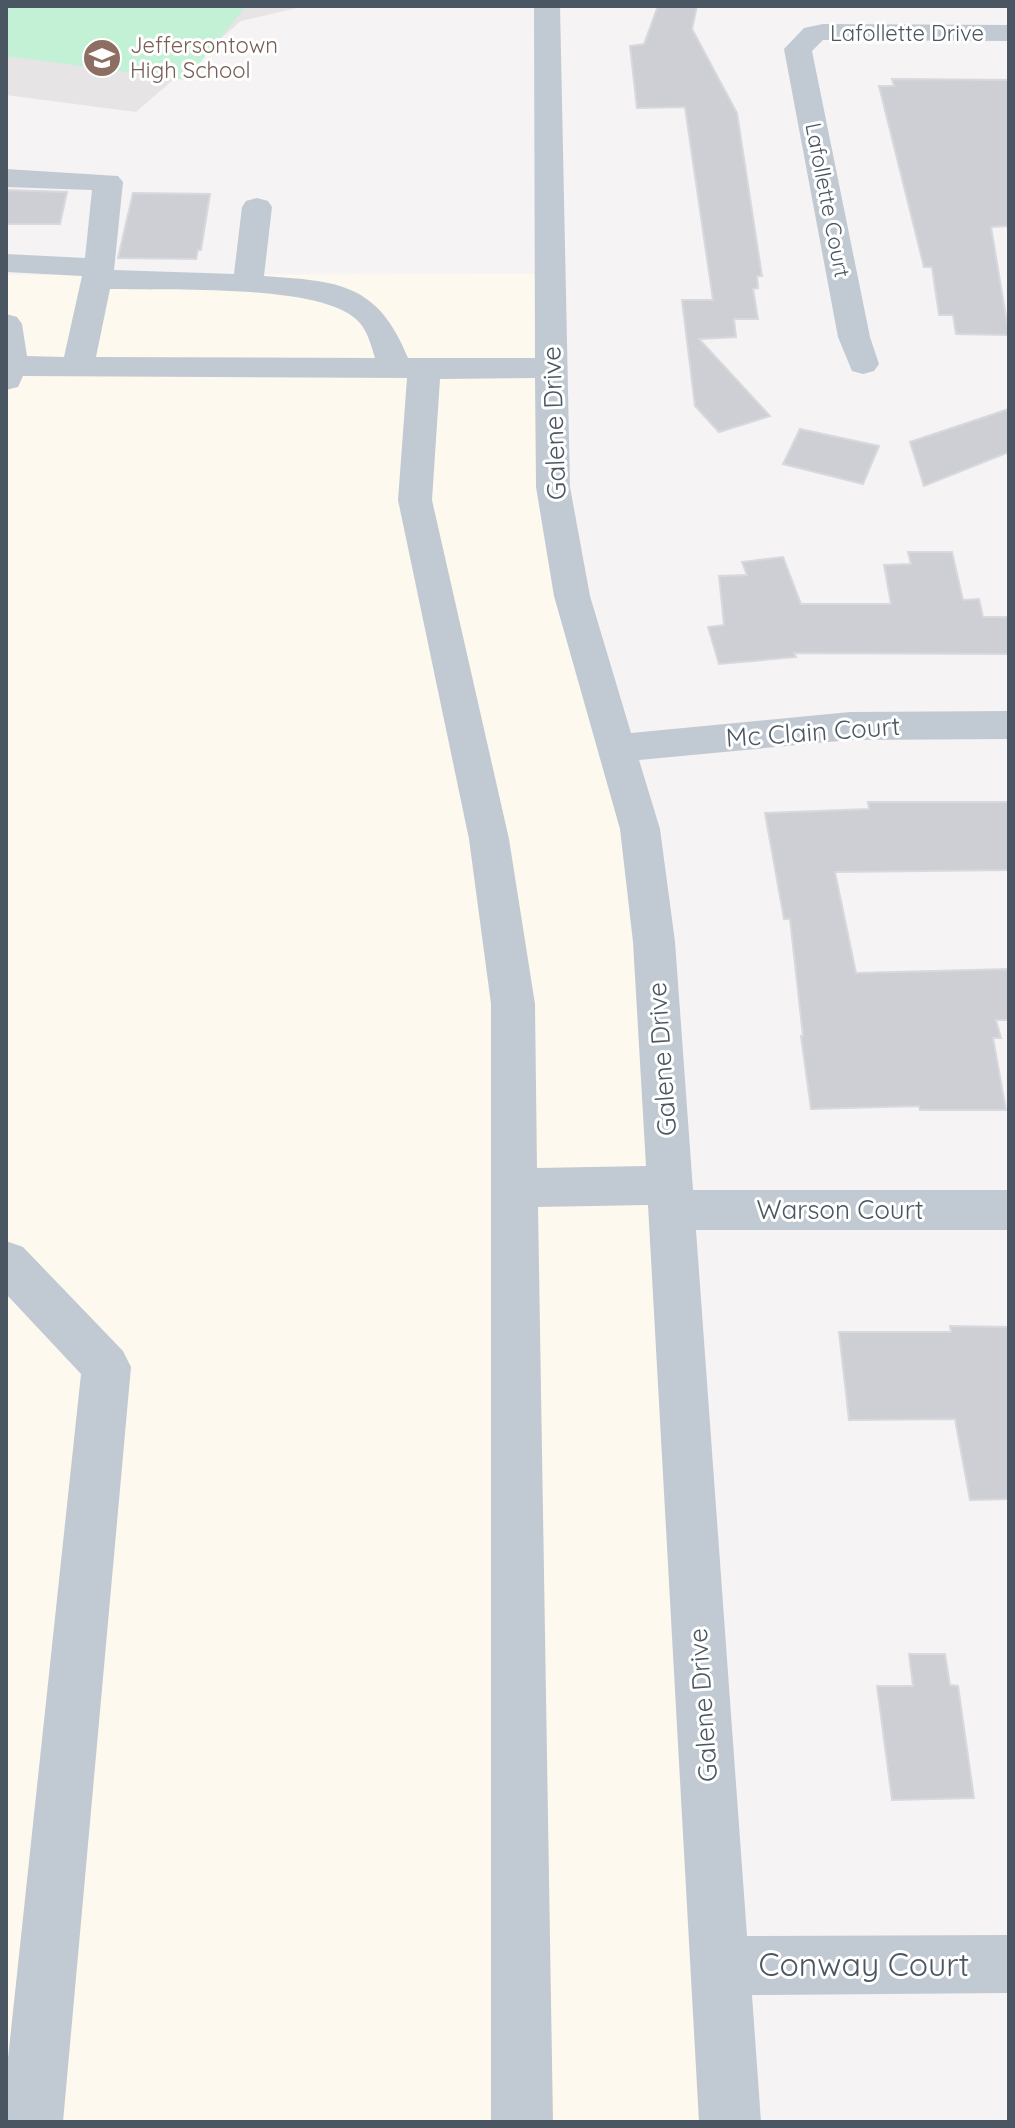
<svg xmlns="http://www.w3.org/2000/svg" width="1015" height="2128" font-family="Quicksand,sans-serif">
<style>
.commercial{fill:#fdf9ef}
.education{fill:#e6e4e5}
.green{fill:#c3f1d5}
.building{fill:#cdcfd5;stroke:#d7d9de;stroke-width:2}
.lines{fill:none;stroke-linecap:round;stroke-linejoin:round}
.minor{fill:#c1cad2;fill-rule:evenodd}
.labels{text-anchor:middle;stroke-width:6;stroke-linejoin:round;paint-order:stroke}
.far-street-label{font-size:22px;fill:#4a5661;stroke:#fff}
.far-education-label{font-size:22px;fill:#785e54;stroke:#fff;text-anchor:start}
.street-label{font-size:26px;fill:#4a5661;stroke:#fff}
.near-street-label{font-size:32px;fill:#4a5661;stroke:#fff}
</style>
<rect width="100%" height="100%" fill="#f5f3f3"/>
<path class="commercial" d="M 551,274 L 553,487 L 618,748 L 732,2122 L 6,2122 L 6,275 Z"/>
<path class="education" d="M 6,6 L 305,6 L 241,21 L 136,112 L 6,95 Z"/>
<path class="green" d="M 6,6 L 246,6 L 186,80 L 6,56 Z"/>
<path class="building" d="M 658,6 L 697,6 L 692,29 L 737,113 L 762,276 L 757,276 L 758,288 L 753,289 L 758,319 L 734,319 L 736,337 L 699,339 L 770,416 L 719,432 L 695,406 L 682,300 L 713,300 L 685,107 L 637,108 L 630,46 L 644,44 Z
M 892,79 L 1009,80 L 1009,226 L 991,227 L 1009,335 L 956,334 L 953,315 L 939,315 L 932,267 L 924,267 L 879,86 L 894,86 Z
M 6,190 L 67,192 L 60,224 L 6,224 Z
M 133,193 L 210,194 L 201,250 L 198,250 L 196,259 L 118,258 Z
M 1009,409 L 1009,452 L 924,486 L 910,442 Z
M 800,429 L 879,446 L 863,484 L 783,464 Z
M 908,552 L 952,552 L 963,600 L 979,599 L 983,617 L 1009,617 L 1009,654 L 794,653 L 796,657 L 719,664 L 708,627 L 724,625 L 719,576 L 747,575 L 742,562 L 783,557 L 801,604 L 891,604 L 884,565 L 911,564 Z
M 868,802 L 1009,802 L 1009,870 L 835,872 L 856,973 L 1009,969 L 1009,1020 L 996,1020 L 1001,1038 L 993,1038 L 1006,1110 L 920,1110 L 919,1106 L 811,1109 L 801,1036 L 803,1036 L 790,919 L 784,919 L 765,813 L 869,809 Z
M 950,1326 L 1009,1327 L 1009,1499 L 970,1500 L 955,1419 L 849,1420 L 839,1332 L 951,1332 Z
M 909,1654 L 945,1654 L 950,1685 L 958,1686 L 974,1798 L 892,1800 L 877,1686 L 913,1686 Z"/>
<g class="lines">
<path class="minor" d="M 534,6 L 560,6 L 570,487 L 590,596 L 631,733 L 850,712 L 1009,711 L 1009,739 L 850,740 L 639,760 L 660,829 L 675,942 L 693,1190 L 1009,1190 L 1009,1230 L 696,1230 L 747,1936 L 1009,1935 L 1009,1993 L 752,1995 L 761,2122 L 699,2122 L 648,1205 L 538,1207 L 553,2122 L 491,2122 L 491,1004 L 469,839 L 398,500 L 407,378 L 23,376 L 18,387 L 6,390 L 6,314 L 17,317 L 22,324 L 27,356 L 64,357 L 82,276 L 6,272 L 6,254 L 85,258 L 92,190 L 6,187 L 6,169 L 118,176 L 123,182 L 114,270 L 234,274 L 242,207 L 246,201 L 257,198 L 268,201 L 272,207 L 264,276 C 338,281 378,283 408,358 L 535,358 ZM 110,289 C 166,291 318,283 357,320 C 367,329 371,345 375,358 L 96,357 ZM 535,378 L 536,487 L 554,596 L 620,829 L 633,942 L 646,1166 L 537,1168 L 535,1004 L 509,839 L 432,500 L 440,379 Z
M 823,24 L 1009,25 L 1009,41 L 823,40 L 812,51 L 870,337 L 879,364 L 874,371 L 863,374 L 852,371 L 838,337 L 784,49 L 804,28 Z
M 6,1241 L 23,1247 L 123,1351 L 131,1367 L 63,2122 L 6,2122 L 6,2077 L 81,1374 L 6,1294 Z"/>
</g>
<defs>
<g id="school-disc" transform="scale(2)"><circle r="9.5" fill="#8d6e63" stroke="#fff"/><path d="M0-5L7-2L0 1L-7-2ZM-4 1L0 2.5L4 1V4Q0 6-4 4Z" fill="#fff"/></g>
</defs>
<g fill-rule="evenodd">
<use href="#school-disc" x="102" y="58"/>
</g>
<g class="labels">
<g class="far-street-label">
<text x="907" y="41">Lafollette Drive</text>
<text transform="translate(828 200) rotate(79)" y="8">Lafollette Court</text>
</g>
<g class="far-education-label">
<text x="130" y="53">Jeffersontown<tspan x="130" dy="25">High School</tspan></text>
</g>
<g class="street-label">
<text transform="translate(554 423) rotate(-92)" y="9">Galene Drive</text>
<text transform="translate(813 732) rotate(-4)" y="9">Mc Clain Court</text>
<text transform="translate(662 1059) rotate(-94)" y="9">Galene Drive</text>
<text x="840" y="1219">Warson Court</text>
<text transform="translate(703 1705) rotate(-94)" y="9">Galene Drive</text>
</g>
<g class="near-street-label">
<text x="864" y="1976">Conway Court</text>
</g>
</g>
<rect width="1015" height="2128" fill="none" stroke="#4a5661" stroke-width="16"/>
</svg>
